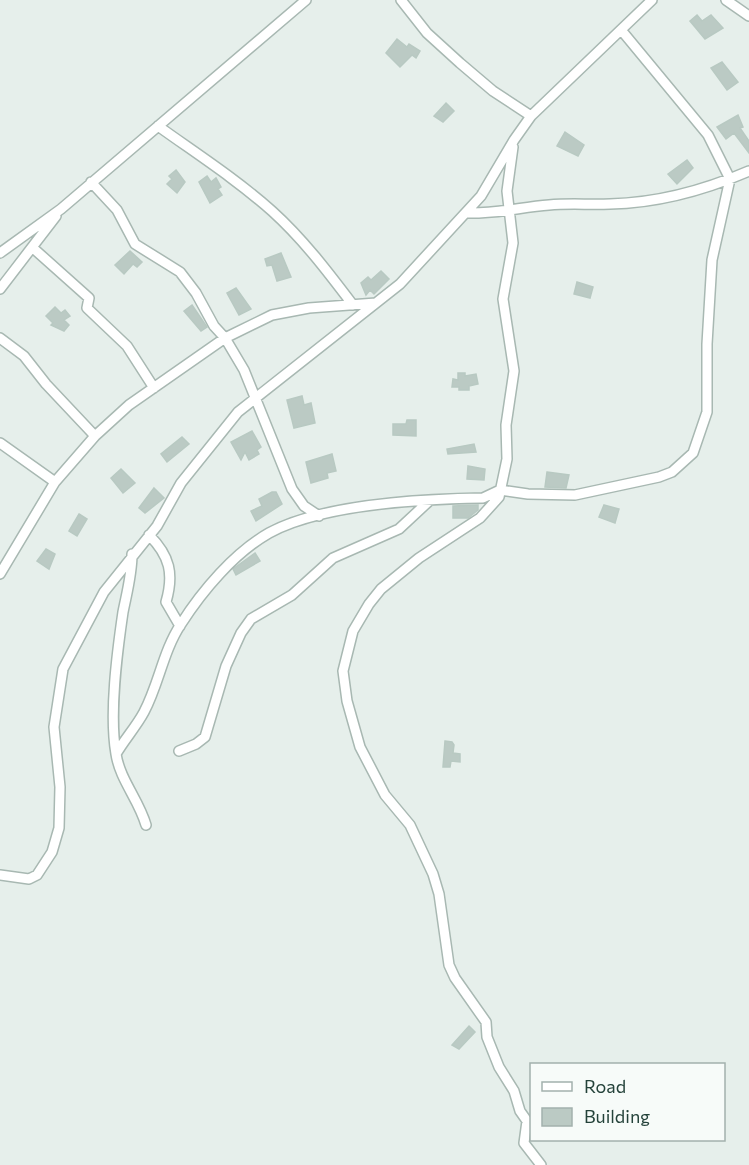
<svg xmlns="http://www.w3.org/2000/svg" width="749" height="1165" font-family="Commissioner,sans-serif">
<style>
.building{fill:#bbcac4;stroke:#b8c9c2;stroke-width:1.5}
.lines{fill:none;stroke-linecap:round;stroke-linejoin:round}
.street-casing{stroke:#a8b8b2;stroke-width:12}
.street{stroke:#fff;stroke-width:9}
</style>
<rect width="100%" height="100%" fill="#e6efeb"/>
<path class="building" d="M 697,15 L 702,21 L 711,15 L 723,28 L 705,39 L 690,21 Z
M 397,39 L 407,47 L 409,44 L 420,51 L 416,58 L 412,55 L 400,67 L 386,53 Z
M 722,62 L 738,82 L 727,90 L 711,68 Z
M 446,103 L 454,111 L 443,122 L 434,116 Z
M 738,115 L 743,127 L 740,128 L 749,141 L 749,153 L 734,133 L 726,139 L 717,127 Z
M 565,132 L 584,145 L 578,156 L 557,146 Z
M 687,160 L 693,168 L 677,184 L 668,174 Z
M 176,170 L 185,182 L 177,193 L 167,184 L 172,179 L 169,176 Z
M 207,176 L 211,182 L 216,178 L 221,187 L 218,189 L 222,195 L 210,203 L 199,182 Z
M 130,251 L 142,262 L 137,267 L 133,264 L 124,274 L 115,265 Z
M 281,253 L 291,277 L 277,281 L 272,265 L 267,266 L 265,259 Z
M 381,271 L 389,279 L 374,294 L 370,290 L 366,295 L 361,283 L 368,277 L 371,280 Z
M 577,282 L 593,287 L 590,298 L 574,294 Z
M 236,288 L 251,309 L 239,315 L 227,293 Z
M 192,305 L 207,327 L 201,331 L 184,311 Z
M 55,307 L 61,313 L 65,310 L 70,316 L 64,320 L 69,325 L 64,331 L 51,325 L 53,323 L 46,316 Z
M 458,373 L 465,373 L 465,376 L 476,374 L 478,384 L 469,386 L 469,390 L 459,390 L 459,387 L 452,387 L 453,379 L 458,380 Z
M 302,396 L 304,405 L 311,403 L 315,423 L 294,428 L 287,400 Z
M 407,420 L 416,420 L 416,436 L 393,435 L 393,424 L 406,424 Z
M 252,431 L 261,447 L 257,450 L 259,454 L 249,460 L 245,452 L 241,460 L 231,442 Z
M 182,437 L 189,444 L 167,462 L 161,454 Z
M 474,444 L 476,452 L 448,454 L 447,449 Z
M 332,454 L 336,471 L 327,473 L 328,478 L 311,483 L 306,462 Z
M 468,466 L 485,469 L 484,480 L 467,479 Z
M 121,469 L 135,483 L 123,493 L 111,478 Z
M 547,472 L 569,475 L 566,488 L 545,487 Z
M 154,488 L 164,498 L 145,513 L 139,508 Z
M 272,492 L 276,492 L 282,504 L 256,521 L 251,511 L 262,506 L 259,499 Z
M 478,505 L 478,510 L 468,518 L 453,518 L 453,506 Z
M 604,505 L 619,509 L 615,523 L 599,517 Z
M 79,514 L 87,519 L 77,536 L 69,531 Z
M 46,549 L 55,554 L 49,569 L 37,561 Z
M 255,553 L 260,561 L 236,575 L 233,569 Z
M 445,741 L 452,742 L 454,745 L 453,753 L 460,754 L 460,762 L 451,761 L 450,767 L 443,767 Z
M 469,1026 L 475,1032 L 459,1049 L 452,1045 Z"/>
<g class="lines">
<g class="street-casing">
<path id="street" d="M 401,0 L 427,33 L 460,63 L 493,91 L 531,116
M 726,0 L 749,16
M 158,126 C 197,154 236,179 272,211 C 303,239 328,272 353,305
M 513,147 L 507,191 L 513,243 L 503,299 L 514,371 L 506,425 L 507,459 L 499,497 L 480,518 L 419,558 L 381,589 L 369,604 L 353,631 L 343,671 L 347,701 L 360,747 L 385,795 L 410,825 L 433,874 L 439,894 L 449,965 L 455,978 L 486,1022 L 487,1037 L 499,1067 L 514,1091 L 520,1111 L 527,1121 L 524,1143 L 541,1165
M 91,182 L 117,210 L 135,244 L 180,272 L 196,293 L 214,326 L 225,338 L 244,370 L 292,489 L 304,506 L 319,516
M 467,213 C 495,214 522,207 549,205 C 570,203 590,205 610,204 C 658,203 705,190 749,171
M 33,248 L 89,298 L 87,308 L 127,346 L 154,388
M 0,253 L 61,209 L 306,0
M 0,289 L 56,216
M 0,338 L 24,356 L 46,384 L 95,436
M 0,443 L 55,482
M 149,535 C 170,556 174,574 166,602 L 180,626
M 132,554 C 132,574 127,592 123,612 C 117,653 109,714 116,754 C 120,780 139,800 146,825
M 0,574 L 55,482 L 95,436 L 129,405 L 225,338 L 272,315 L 309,308 L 376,303
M 179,751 L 196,744 L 205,737 L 226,666 L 241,633 L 251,619 L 292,595 L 333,558 L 399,529 L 428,502
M 116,754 C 124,740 136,727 144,712 C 159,684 163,651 181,624 C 202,591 234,553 269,533 C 322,504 422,499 483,498 L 500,490 L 528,494 L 575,495 L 659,477 L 672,472 L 693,453 L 707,412 L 707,344 L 712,260 L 730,179 L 708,135 L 622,31
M 0,875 L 29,879 L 37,875 L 52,852 L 59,828 L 60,787 L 54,727 L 63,669 L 104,592 L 157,526 L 181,483 L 238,412 L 400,284 L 481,196 L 514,140 L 531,116 L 652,0"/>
</g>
<use href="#street" class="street"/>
</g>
<rect x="530" y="1063" width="195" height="78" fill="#f7fbf9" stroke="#a3b1ad" stroke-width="1.5"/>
<rect x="542" y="1082" width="30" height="9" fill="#ffffff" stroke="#a3b1ad" stroke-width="1.5"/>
<text x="584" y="1093" font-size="18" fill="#24423a">Road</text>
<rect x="542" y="1108" width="30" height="18" fill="#bbcac4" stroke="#a3b1ad" stroke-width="1.5"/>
<text x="584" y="1123" font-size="18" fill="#24423a">Building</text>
</svg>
